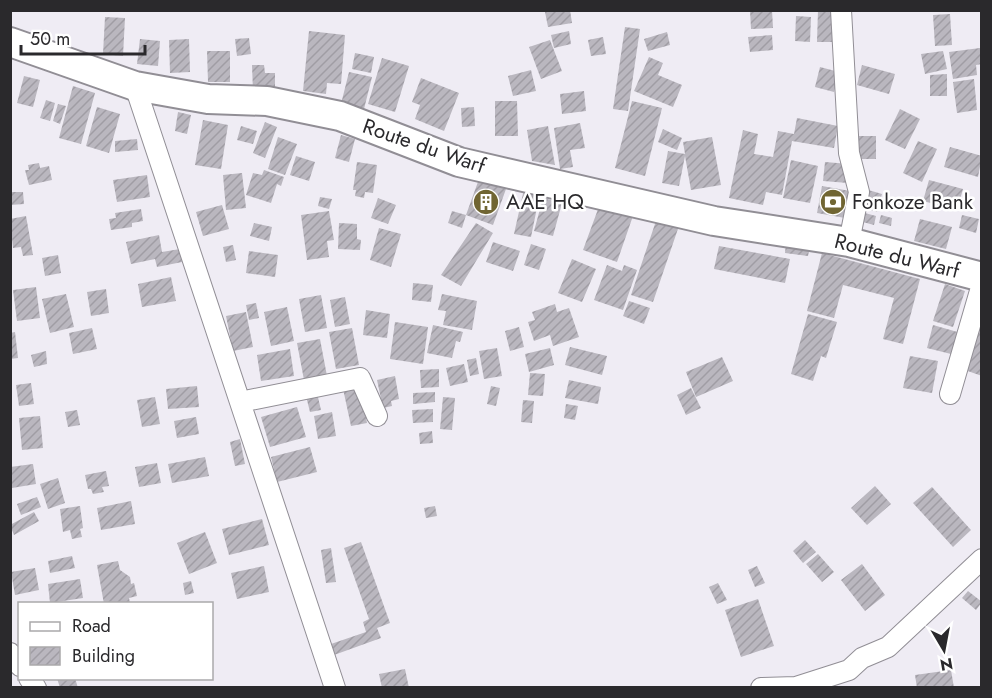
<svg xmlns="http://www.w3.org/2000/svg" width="992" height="698" font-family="Jost,sans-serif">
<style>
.building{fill:url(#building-hatch)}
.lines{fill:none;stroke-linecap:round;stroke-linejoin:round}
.minor-casing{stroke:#918e95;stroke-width:22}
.secondary-casing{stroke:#918e95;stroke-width:32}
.minor{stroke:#fff;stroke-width:20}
.secondary{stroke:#fff;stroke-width:28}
.labels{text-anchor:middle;stroke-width:5;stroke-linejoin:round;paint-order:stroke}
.street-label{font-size:21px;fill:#2a292c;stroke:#fff}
.poi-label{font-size:21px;fill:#2a292c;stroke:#fff;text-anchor:start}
</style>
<defs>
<pattern id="building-hatch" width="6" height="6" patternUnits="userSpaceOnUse" patternTransform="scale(1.5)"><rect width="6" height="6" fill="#bab7bf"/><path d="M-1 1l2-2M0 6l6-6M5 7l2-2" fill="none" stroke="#a09da4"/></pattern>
</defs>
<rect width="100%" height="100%" fill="#efecf4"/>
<path class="building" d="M 570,10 L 572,23 L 548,27 L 545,12 Z
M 750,10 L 772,10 L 773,28 L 751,29 Z
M 818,10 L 834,10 L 834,42 L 817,42 Z
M 950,14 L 952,45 L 935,46 L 933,15 Z
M 796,16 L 811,17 L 810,42 L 795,41 Z
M 105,17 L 125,18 L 123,56 L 103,54 Z
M 625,27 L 640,29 L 628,111 L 613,109 Z
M 309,31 L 345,35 L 341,84 L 327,83 L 326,94 L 303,91 Z
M 569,31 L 571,44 L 554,48 L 551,35 Z
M 667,32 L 670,45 L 648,51 L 644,39 Z
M 772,35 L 773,50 L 750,52 L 748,37 Z
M 603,37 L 606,54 L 591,56 L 588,40 Z
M 249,38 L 251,54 L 237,56 L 235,39 Z
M 140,39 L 160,41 L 158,66 L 137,64 Z
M 189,39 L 190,72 L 170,73 L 169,40 Z
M 550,40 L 562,71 L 541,79 L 529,47 Z
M 980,48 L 982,64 L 976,65 L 977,75 L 953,79 L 949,52 Z
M 207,51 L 230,51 L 230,82 L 208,82 Z
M 943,51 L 947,69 L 925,74 L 921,54 Z
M 355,53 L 374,57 L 371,73 L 352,69 Z
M 649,57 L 663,63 L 658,75 L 682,85 L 673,107 L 634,91 Z
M 382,58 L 409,66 L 395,112 L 368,104 Z
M 252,65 L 264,65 L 265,73 L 275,73 L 275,91 L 253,92 Z
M 862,65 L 895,74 L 889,94 L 857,85 Z
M 820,67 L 839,72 L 834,92 L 815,87 Z
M 531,70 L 536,91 L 513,96 L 508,76 Z
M 349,72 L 372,77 L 364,109 L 341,104 Z
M 947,74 L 947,96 L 930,96 L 930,75 Z
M 24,76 L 40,80 L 33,107 L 17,103 Z
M 421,78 L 459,93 L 444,131 L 415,119 L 420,105 L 412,102 Z
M 974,79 L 977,110 L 957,113 L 953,82 Z
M 73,86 L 95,93 L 81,144 L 59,138 Z
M 584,91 L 586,111 L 562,114 L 560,94 Z
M 46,100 L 55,103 L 50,121 L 40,118 Z
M 495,101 L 517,101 L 518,136 L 495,136 Z
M 632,101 L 662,108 L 645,176 L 615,168 Z
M 58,104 L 66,106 L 60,124 L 53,121 Z
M 97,107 L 120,114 L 109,153 L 86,146 Z
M 474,107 L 475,126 L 462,127 L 461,108 Z
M 900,109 L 920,119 L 905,149 L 885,140 Z
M 178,112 L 191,115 L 187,134 L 175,131 Z
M 797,118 L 838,126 L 834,148 L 792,141 L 782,195 L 766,192 L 763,205 L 729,198 L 743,130 L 758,134 L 754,154 L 773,157 L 778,131 L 794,134 Z
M 203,120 L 228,125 L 221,169 L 195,165 Z
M 265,122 L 277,127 L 265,158 L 253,153 Z
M 580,123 L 585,148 L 570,150 L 573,167 L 560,169 L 554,128 Z
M 241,126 L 257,131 L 253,144 L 237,140 Z
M 548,126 L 555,165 L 532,161 L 527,130 Z
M 663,129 L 682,138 L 677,150 L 658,142 Z
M 341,135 L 355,139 L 349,162 L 335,158 Z
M 856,136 L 876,136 L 876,159 L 856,159 Z
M 278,137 L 297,144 L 285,175 L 268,169 Z
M 712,137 L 721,185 L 691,190 L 685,156 L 679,186 L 662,183 L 668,151 L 685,154 L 683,142 Z
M 137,139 L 138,150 L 115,152 L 115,141 Z
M 918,141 L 937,149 L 922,182 L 903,173 Z
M 950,147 L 982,156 L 978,177 L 944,167 Z
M 296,156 L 315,162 L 309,181 L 290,175 Z
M 791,160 L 818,166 L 810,203 L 783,198 Z
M 357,162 L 377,165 L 373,193 L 365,192 L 364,198 L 355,196 L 356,190 L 353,190 Z
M 825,162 L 849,164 L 848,183 L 823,181 Z
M 39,163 L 40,168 L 49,166 L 52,180 L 29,185 L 25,170 L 29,170 L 28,165 Z
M 264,170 L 284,177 L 281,186 L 277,184 L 271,203 L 246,195 L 253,173 L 262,175 Z
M 242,173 L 246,208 L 226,210 L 223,175 Z
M 147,175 L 150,197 L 117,202 L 113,180 Z
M 479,179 L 506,189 L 493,225 L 466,215 Z
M 929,180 L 963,189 L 957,210 L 923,201 Z
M 822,186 L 850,191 L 845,218 L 817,213 Z
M 524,189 L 540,193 L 531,237 L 514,234 Z
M 865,189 L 882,194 L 877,212 L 861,207 Z
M 10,192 L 23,192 L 24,204 L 10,205 Z
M 320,197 L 332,199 L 329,209 L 318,206 Z
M 378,198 L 396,205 L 388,224 L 371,218 Z
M 543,198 L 562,203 L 553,236 L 534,231 Z
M 601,201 L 634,213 L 617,262 L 583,250 Z
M 222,205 L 229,229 L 203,236 L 196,212 Z
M 141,209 L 143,221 L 132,223 L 132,227 L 111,230 L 109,219 L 116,218 L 115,213 Z
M 329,211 L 334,240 L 327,241 L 329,257 L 307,260 L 301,215 Z
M 452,211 L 466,215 L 462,228 L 448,223 Z
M 659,212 L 681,220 L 653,302 L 631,295 Z
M 861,212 L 876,216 L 874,225 L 859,221 Z
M 881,215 L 892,218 L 891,226 L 879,223 Z
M 962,215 L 979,219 L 976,233 L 959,228 Z
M 26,216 L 33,255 L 23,256 L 21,247 L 13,248 L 10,219 Z
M 920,219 L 952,227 L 946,249 L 914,241 Z
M 254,223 L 272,227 L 269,241 L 250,236 Z
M 339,223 L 357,224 L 357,239 L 361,240 L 360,250 L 338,249 Z
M 476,223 L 493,233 L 461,286 L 441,275 Z
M 379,228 L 401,234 L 391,267 L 370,260 Z
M 159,235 L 162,252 L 180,249 L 182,262 L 157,267 L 155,259 L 131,264 L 126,242 Z
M 493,242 L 520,251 L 513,271 L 486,262 Z
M 786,242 L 810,246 L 808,256 L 785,253 Z
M 531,244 L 546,249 L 539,270 L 524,265 Z
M 233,245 L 236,260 L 226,262 L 223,247 Z
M 719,246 L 790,259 L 785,283 L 714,269 Z
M 249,251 L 278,255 L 275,277 L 246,273 Z
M 822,253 L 920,279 L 903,344 L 883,339 L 894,298 L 843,285 L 834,318 L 807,311 Z
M 58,255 L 61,273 L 45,276 L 42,258 Z
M 572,259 L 596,269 L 582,302 L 558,293 Z
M 607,265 L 622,271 L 624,265 L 637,270 L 623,310 L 594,300 Z
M 171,277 L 176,301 L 142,307 L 138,284 Z
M 413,283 L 433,285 L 431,302 L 412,300 Z
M 945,284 L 965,291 L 953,327 L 933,321 Z
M 36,287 L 40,318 L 17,321 L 13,290 Z
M 106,289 L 109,313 L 91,316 L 87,292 Z
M 66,294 L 74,327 L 50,333 L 42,299 Z
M 442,294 L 477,301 L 472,330 L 443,325 L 446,311 L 438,310 Z
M 321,295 L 327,328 L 305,332 L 299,299 Z
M 345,297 L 350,324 L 335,327 L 330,300 Z
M 629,301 L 650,308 L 644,324 L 623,316 Z
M 256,303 L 259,318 L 249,320 L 246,305 Z
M 555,304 L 557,312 L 569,308 L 579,337 L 553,346 L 550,335 L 534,341 L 528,322 L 535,320 L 532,312 Z
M 287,307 L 294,341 L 271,346 L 264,312 Z
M 982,309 L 982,376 L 962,369 Z
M 366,310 L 390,314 L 387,338 L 363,335 Z
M 246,312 L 253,347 L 233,351 L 226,316 Z
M 808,314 L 837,322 L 826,358 L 821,356 L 813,381 L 791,374 Z
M 395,322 L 428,327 L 423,364 L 390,359 Z
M 433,325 L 463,332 L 460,342 L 456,341 L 452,358 L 427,353 Z
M 933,325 L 961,333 L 955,355 L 927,348 Z
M 519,327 L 524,347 L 510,351 L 505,331 Z
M 92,328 L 97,349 L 73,354 L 69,333 Z
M 352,328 L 359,365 L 336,369 L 329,332 Z
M 15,332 L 18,358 L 10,359 L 10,333 Z
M 320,339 L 327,376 L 304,380 L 297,343 Z
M 570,347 L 607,356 L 602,375 L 565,365 Z
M 497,348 L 502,376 L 484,379 L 479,351 Z
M 550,348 L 554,365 L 529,372 L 525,354 Z
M 290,349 L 294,376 L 261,381 L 257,355 Z
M 46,351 L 47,364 L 34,367 L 31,355 Z
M 910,356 L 938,361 L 932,393 L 903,388 Z
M 722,357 L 733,381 L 696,397 L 686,372 Z
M 476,358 L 479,374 L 470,376 L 467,360 Z
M 464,364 L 468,382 L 450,386 L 446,368 Z
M 439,369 L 439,387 L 421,388 L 420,370 Z
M 530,373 L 545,374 L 543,396 L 528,395 Z
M 395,376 L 399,399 L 391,401 L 392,406 L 383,408 L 377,380 Z
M 569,380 L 601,387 L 598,404 L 565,398 Z
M 359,381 L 367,423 L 351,426 L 342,384 Z
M 31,383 L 34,404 L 19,406 L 16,385 Z
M 197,386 L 199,407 L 168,409 L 166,389 Z
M 491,386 L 500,388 L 496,406 L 487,404 Z
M 691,388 L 701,408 L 686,415 L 677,395 Z
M 435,392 L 435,402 L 413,404 L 413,393 Z
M 317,393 L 321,410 L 310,412 L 306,396 Z
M 155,397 L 160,424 L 142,427 L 137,400 Z
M 443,397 L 455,398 L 452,430 L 440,429 Z
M 523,400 L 534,401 L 532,423 L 521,422 Z
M 566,404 L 578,406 L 575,420 L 564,418 Z
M 297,407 L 306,437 L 270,447 L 261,417 Z
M 433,409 L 433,422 L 413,423 L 412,410 Z
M 77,410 L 80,425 L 68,427 L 65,412 Z
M 332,412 L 336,436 L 318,439 L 314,416 Z
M 40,416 L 43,448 L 22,450 L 19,418 Z
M 196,417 L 199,434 L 177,438 L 174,421 Z
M 432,431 L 433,443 L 420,444 L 419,433 Z
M 240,439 L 245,464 L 235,466 L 230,442 Z
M 310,447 L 317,472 L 277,482 L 271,457 Z
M 205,457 L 209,476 L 172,483 L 168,464 Z
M 157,463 L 161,483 L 139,487 L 135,467 Z
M 33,464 L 36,484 L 12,488 L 10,467 Z
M 106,471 L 109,486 L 102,487 L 104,492 L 93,494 L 91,489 L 88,489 L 85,475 Z
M 58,478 L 65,503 L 48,509 L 40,484 Z
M 875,486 L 891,504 L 867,525 L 851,508 Z
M 932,487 L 971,530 L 953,547 L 913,503 Z
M 37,497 L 41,507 L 21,515 L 17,504 Z
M 131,501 L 135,524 L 101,530 L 97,508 Z
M 80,506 L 83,528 L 80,529 L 82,537 L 72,539 L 70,530 L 63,532 L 60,509 Z
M 435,506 L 437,516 L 426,518 L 424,508 Z
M 34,512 L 39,521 L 14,535 L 10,525 Z
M 262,519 L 269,545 L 229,555 L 222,529 Z
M 205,532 L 217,563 L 189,574 L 177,543 Z
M 805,540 L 816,552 L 803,563 L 793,551 Z
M 361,542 L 390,623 L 377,628 L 381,638 L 334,655 L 331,644 L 366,632 L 363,622 L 369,619 L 344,548 Z
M 331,548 L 336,582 L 326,583 L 321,550 Z
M 818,554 L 834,572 L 822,582 L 806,564 Z
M 72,556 L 75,568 L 50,573 L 48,561 Z
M 118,561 L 120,570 L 130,577 L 131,584 L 134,583 L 137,596 L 129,598 L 130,603 L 104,604 L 97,565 Z
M 862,564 L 885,595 L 865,611 L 841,580 Z
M 264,566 L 269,592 L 237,599 L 231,573 Z
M 757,566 L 765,583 L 755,587 L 748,570 Z
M 35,568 L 39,590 L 15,595 L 11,572 Z
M 80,579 L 83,598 L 50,603 L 48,584 Z
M 191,581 L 194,593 L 185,595 L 183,583 Z
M 718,583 L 727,600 L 717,604 L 709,587 Z
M 968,591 L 982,602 L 976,610 L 962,598 Z
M 758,599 L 774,646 L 741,657 L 725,610 Z
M 405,669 L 409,688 L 382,688 L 379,674 Z
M 951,670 L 954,688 L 917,688 L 915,675 Z
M 57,678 L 75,678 L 78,688 L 60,688 Z"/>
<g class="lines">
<g class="minor-casing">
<path id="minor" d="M 841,10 L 849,153 L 859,192 L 849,242
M 135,86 L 335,688
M 950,394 L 982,284
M 240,402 L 360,378 L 377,416
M 10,653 L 20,666
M 29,678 L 36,688
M 761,688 L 796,687 L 849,670 L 862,658 L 888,647 L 982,559"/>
</g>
<g class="secondary-casing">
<path id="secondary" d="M 10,42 L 135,86 L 208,99 L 267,101 L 340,116 L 459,162 L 714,221 L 849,242 L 982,277"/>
</g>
<use href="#minor" class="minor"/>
<use href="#secondary" class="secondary"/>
</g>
<defs>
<g id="building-disc" transform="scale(1.35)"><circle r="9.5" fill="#706532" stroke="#fff"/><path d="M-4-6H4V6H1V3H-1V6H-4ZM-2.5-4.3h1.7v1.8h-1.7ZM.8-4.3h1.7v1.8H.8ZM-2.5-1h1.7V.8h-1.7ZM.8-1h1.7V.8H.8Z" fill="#fff"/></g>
<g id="bank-disc" transform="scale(1.35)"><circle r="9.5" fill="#706532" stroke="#fff"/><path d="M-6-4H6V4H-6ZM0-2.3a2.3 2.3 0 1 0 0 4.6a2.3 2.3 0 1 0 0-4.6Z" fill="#fff"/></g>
</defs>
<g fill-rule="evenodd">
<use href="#building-disc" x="486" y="202"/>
<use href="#bank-disc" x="833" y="202"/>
</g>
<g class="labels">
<g class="street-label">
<text transform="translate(424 146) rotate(19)" y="7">Route du Warf</text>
<text transform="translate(897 256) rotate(14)" y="7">Route du Warf</text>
</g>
<g class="poi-label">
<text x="506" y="209">AAE HQ</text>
<text x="852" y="209">Fonkoze Bank</text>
</g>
</g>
<rect width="992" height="698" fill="none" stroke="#2a292c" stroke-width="24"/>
<rect x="18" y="602" width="195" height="78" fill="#ffffff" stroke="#aaa9ab" stroke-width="1.5"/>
<rect x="30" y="622" width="30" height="9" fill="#ffffff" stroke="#aaa9ab" stroke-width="1.5"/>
<text x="72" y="632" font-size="18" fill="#2a292c">Road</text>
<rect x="30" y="647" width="30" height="18" fill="url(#building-hatch)" stroke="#aaa9ab" stroke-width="1.5"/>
<text x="72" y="662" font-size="18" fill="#2a292c">Building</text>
<g transform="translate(944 650) rotate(170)" stroke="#ffffff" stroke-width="4.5" paint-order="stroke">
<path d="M0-4.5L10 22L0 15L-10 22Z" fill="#2a292c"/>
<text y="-9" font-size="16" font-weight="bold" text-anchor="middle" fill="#2a292c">N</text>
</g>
<path d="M21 45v9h124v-9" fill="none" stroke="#2a292c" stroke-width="3"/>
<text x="30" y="45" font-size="18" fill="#2a292c" stroke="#ffffff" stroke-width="4.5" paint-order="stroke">50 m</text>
</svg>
